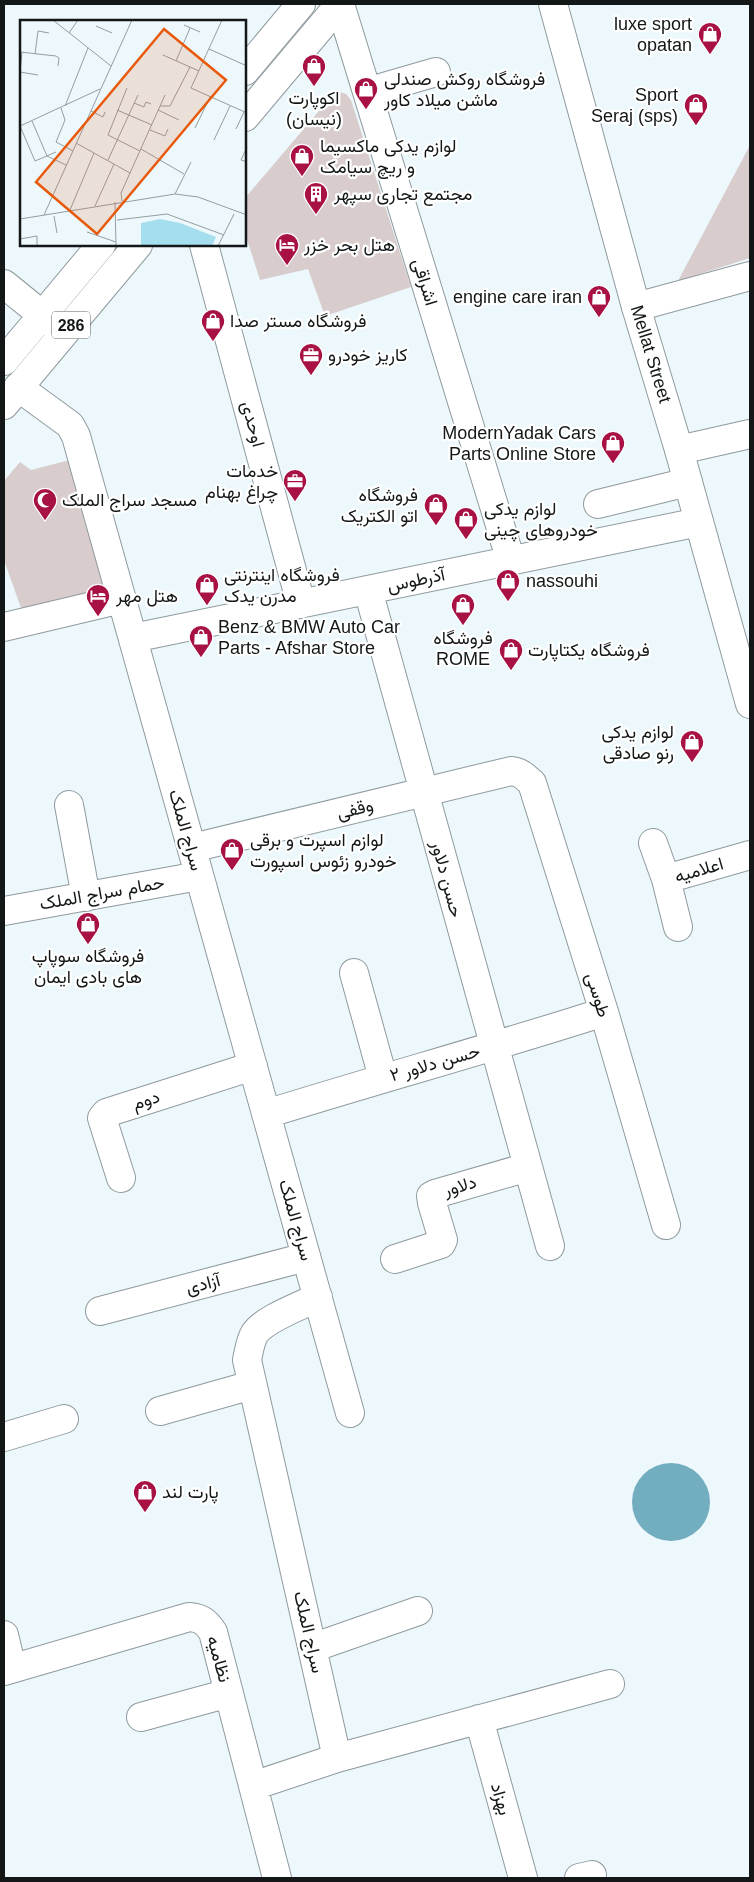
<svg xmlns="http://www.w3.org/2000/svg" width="754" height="1882" font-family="Helvetica,Vazirmatn,sans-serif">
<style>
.water{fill:#72aebf}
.building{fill:#d8cccd}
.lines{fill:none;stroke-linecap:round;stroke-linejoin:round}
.minor-casing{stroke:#8f9a9e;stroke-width:30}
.major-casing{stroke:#8f9a9e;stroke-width:30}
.minor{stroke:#fff;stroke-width:28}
.major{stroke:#fff;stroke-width:28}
.labels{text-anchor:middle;stroke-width:4.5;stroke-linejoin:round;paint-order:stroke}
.shield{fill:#fff;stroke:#5a5d5d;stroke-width:1}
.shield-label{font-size:16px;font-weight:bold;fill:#131718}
.poi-label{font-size:18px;fill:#131718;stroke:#fff;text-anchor:start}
.street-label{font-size:18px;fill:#131718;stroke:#fff}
.inset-road{fill:none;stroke:#959ea1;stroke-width:1}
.view{fill:#e8590c;fill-opacity:0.15;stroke:#e8590c;stroke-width:2.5}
.inset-edge{fill:none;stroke:#131718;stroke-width:2.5}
</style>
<rect width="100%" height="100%" fill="#ecf8fc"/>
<path class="water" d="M632 1502a39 39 0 1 1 78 0a39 39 0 1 1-78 0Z"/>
<path class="building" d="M 340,92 L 346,94 L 351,100 L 411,287 L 325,316 L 308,269 L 260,280 L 245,233 L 245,198 L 330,98 Z
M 750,145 L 750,258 L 678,281 Z
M 70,460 L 107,594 L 21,608 L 4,560 L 4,481 L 20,462 L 31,470 Z"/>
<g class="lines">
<g class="minor-casing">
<path id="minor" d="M 340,4 L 511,561
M 245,71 L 301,4
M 367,92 L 436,72
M 204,245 L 301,604
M 4,284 L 57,327
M 636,307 L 750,276
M 4,361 L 101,245
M 18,387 L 70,425 L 76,436 L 350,1413
M 679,450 L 750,434
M 598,504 L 688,482
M 368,590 L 550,1246
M 4,627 L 122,599
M 133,638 L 699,522
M 69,805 L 86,897
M 653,843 L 666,879
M 192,848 L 511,771 C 521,772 525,777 532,783 L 604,1012 L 666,1225
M 4,911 L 199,876
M 678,927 L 666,879 L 750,855
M 354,973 L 383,1078
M 266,1114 C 378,1079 492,1048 604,1012
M 121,1178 L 102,1118 L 106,1113 L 253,1066
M 395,1259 L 435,1246 L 441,1244 L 443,1240 L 432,1203 L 431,1196 L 435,1194 L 528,1167
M 318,1297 C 301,1306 266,1318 255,1333 C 250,1341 249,1351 247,1360 L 337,1758
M 100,1311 L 306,1257
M 160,1411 L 252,1385
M 4,1437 L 64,1419
M 4,1635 L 12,1668
M 312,1648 L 418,1611
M 4,1671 L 189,1617 C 202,1618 206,1622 213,1632 L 277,1878
M 141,1717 L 229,1693
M 479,1719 L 523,1878
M 253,1786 L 337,1758 L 610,1684
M 579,1878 L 592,1875"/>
</g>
<g class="major-casing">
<path id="major" d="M 553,4 L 636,307 L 679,450 L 750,704
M 245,117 L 340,4
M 4,405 L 138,245"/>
</g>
<use href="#minor" class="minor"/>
<use href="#major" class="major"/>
</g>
<defs>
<g id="shop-pin" transform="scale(1.25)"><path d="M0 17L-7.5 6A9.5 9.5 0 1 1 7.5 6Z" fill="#a81144" stroke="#fff"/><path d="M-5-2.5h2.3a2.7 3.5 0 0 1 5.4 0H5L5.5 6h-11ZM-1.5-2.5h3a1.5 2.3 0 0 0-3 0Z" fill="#fff"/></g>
<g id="building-pin" transform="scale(1.25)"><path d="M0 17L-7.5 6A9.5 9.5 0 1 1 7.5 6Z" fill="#a81144" stroke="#fff"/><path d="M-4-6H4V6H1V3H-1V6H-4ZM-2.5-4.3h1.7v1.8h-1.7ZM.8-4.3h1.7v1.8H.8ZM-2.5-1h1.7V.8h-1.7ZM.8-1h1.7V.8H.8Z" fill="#fff"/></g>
<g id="hotel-pin" transform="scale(1.25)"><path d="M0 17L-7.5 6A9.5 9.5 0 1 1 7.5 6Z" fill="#a81144" stroke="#fff"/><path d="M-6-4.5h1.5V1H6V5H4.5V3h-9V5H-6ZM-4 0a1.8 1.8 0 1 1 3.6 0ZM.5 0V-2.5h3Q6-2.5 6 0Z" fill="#fff"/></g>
<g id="office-pin" transform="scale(1.25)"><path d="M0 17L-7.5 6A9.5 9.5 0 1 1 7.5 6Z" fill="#a81144" stroke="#fff"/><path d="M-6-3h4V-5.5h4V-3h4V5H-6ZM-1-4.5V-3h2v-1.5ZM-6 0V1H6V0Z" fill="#fff"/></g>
<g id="mosque-pin" transform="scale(1.25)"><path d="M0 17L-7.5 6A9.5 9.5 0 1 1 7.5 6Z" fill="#a81144" stroke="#fff"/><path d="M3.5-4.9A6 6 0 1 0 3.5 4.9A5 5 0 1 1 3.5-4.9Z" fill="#fff"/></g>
</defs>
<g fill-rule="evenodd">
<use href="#shop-pin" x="710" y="34"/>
<use href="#shop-pin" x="314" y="66"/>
<use href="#shop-pin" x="366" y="89"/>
<use href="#shop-pin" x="696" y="105"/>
<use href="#shop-pin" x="302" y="156"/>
<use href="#building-pin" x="316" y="194"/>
<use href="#hotel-pin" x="287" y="245"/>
<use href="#shop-pin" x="599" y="297"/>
<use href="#shop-pin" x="213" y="321"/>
<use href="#office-pin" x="311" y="355"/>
<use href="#shop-pin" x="613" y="443"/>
<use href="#office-pin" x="295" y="481"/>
<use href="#mosque-pin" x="45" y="500"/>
<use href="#shop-pin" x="436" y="505"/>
<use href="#shop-pin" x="466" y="519"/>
<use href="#shop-pin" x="508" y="581"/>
<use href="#shop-pin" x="207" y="585"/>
<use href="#hotel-pin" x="98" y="596"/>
<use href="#shop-pin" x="463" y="605"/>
<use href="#shop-pin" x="201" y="637"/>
<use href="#shop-pin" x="511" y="650"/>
<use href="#shop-pin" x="692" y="742"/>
<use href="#shop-pin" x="232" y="850"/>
<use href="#shop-pin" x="88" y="924"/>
<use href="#shop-pin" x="145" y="1492"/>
</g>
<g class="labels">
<rect class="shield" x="52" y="311.5" width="38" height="27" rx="4"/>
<g class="shield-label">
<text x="71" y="331">286</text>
</g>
<g class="poi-label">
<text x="692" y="30" text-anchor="end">luxe sport<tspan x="692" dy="21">opatan</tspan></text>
<text x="384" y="85">فروشگاه روکش صندلی<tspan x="384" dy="21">ماشن میلاد کاور</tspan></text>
<text x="678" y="101" text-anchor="end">Sport<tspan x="678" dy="21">Seraj (sps)</tspan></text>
<text x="314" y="104" text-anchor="middle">اکوپارت<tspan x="314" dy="21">(نیسان)</tspan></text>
<text x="320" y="152">لوازم یدکی ماکسیما<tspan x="320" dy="21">و ریچ سیامک</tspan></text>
<text x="334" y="200">مجتمع تجاری سپهر</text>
<text x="304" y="251">هتل بحر خزر</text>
<text x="582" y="303" text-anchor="end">engine care iran</text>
<text x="230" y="327">فروشگاه مستر صدا</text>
<text x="328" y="361">کاریز خودرو</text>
<text x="596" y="439" text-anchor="end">ModernYadak Cars<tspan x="596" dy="21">Parts Online Store</tspan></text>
<text x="278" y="477" text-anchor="end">خدمات<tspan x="278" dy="21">چراغ بهنام</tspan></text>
<text x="418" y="501" text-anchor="end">فروشگاه<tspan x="418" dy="21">اتو الکتریک</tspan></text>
<text x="62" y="506">مسجد سراج الملک</text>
<text x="484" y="515">لوازم یدکی<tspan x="484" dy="21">خودروهای چینی</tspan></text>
<text x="224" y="581">فروشگاه اینترنتی<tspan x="224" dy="21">مدرن یدک</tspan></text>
<text x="526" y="587">nassouhi</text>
<text x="116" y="602">هتل مهر</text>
<text x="218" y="633">Benz &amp; BMW Auto Car<tspan x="218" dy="21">Parts - Afshar Store</tspan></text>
<text x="463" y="644" text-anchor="middle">فروشگاه<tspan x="463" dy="21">ROME</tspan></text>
<text x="528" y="656">فروشگاه یکتاپارت</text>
<text x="674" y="738" text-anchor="end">لوازم یدکی<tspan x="674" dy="21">رنو صادقی</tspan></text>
<text x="250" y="846">لوازم اسپرت و برقی<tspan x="250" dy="21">خودرو زئوس اسپورت</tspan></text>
<text x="88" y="962" text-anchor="middle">فروشگاه سوپاپ<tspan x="88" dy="21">های بادی ایمان</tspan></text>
<text x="162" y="1498">پارت لند</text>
</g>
<g class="street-label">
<text transform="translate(425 282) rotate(73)" y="6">اشراقی</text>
<text transform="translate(651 354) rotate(73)" y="6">Mellat Street</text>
<text transform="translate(253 424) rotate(75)" y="6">اوحدی</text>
<text transform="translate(416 580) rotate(-12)" y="6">آذرطوس</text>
<text transform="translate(355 809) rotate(-14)" y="6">وقفی</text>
<text transform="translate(186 830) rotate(74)" y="6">سراج الملک</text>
<text transform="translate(699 870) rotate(-16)" y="6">اعلامیه</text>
<text transform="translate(447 879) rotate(75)" y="6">حسن دلاور</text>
<text transform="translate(102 893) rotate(-10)" y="6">حمام سراج الملک</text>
<text transform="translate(598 995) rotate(73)" y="6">طوسی</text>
<text transform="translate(435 1063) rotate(-16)" y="6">حسن دلاور ۲</text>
<text transform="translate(146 1100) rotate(-18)" y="6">دوم</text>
<text transform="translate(460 1186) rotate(-16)" y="6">دلاور</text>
<text transform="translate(296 1220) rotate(74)" y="6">سراج الملک</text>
<text transform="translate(203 1284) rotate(-15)" y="6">آزادی</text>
<text transform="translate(309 1632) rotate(77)" y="6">سراج الملک</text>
<text transform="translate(219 1659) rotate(74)" y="6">نظامیه</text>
<text transform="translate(501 1799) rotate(74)" y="6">بهزاد</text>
</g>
</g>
<g transform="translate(20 20)">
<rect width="226" height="226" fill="#ecf8fc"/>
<path d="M 140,199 L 160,203 L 196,217 L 192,226 L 121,226 L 121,203 Z" fill="#a5deee"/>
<path class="inset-road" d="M 33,0 L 91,46M 202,0 L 171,68 L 227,93M 164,5 L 180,12M 76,6 L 92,13M 49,13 L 58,0M 189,29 L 227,46M 0,32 L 36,36 L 39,38 L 38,46M 15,34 L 18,11 L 29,13M 143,35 L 179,51M 156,41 L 170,8M 0,52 L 18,55M 0,53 L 2,32M 107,68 L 88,115 L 120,131M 114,83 L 124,87 L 126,82 L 131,84M 45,86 L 68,28M 140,86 L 150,86 L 170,47M 41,88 L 45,100 L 36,122 L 53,131M 97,90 L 132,105M 138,90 L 159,100M 71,91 L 83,97 L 85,92M 12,101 L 27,136 L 46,145M 0,106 L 15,141 L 36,132M 0,106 L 80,69M 175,108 L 190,77M 216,109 L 224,92M 130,110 L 145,116 L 148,109M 194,120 L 210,86M 56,123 L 110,153M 227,127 L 221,140 L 227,142M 121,129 L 164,154M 88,140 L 118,75M 155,174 L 171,142M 102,181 L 101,173 L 145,75M 95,182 L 96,226M 75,186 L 94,144M 50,190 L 74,133M 24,195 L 112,0M 34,196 L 37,213M 0,199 L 155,174 L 178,177 L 227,195M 97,200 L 147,194 L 204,215M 67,212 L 96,222M 0,219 L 17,216 L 17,226M 198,226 L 214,194"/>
<path class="view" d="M 144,9 L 206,60 L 77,214 L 16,162 Z"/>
<rect width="226" height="226" class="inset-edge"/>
</g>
<rect width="754" height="1882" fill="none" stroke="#131718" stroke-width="10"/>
</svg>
